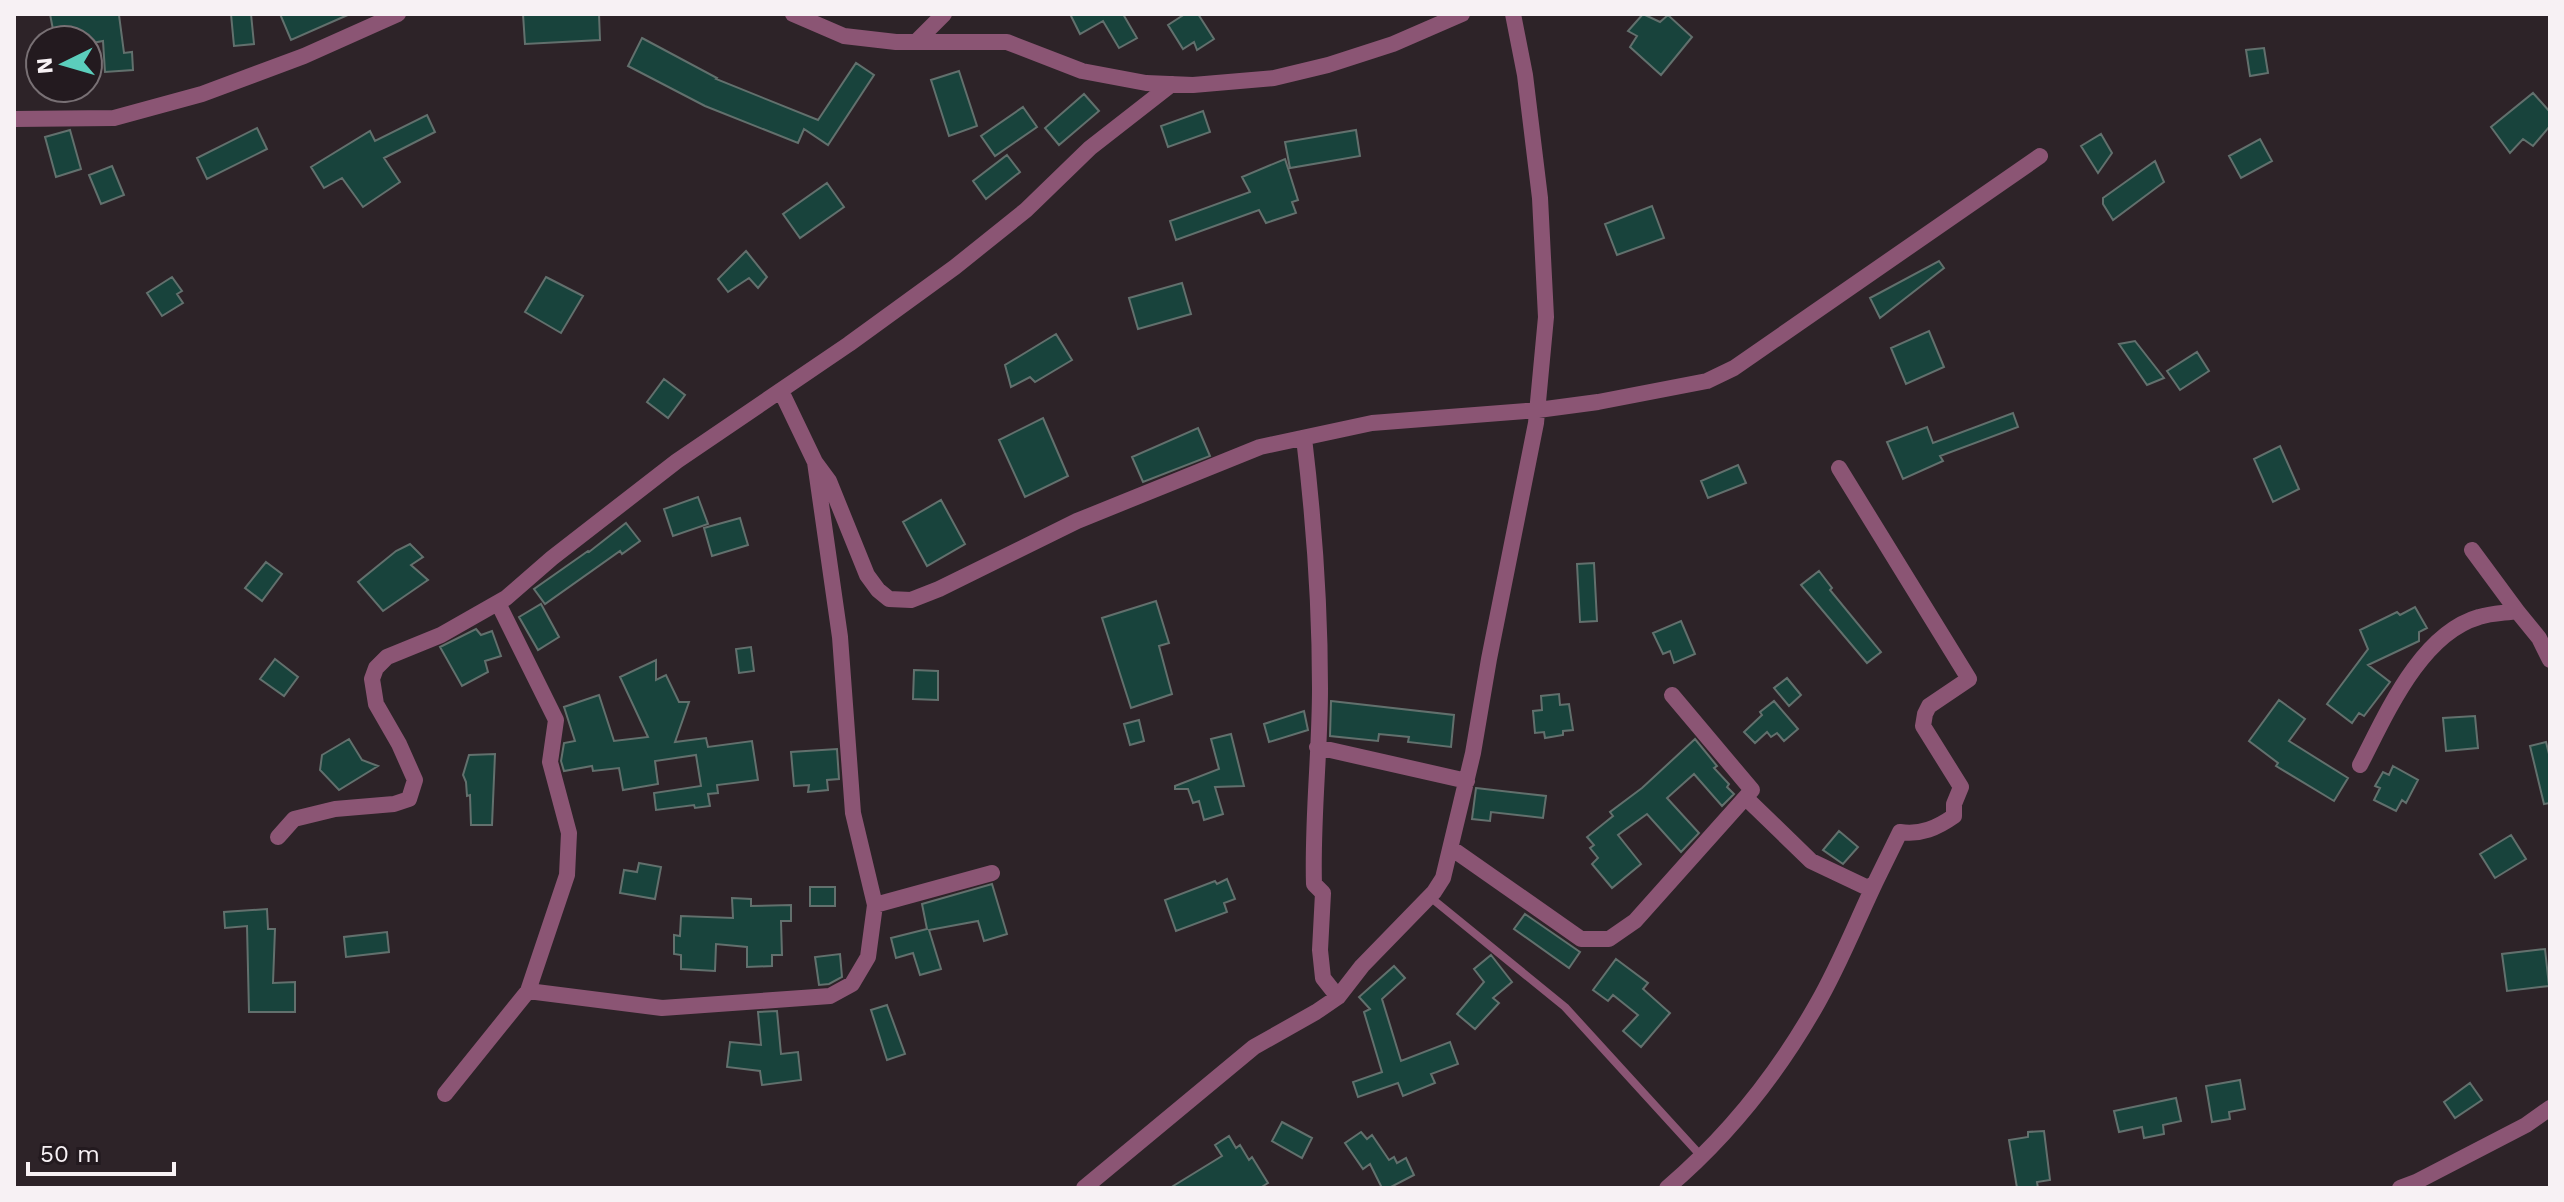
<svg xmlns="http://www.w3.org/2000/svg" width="2564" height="1202" font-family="'Work Sans',sans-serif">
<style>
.building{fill:#18433c;stroke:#62706d;stroke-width:2}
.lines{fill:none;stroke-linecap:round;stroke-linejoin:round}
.lane{stroke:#8b5574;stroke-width:8}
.street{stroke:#8b5574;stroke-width:16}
</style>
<rect width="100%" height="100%" fill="#2d2328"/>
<path class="building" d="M 50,14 L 119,15 L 124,53 L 132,52 L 133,70 L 105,72 L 103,41 L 92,43 L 91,40 L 55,40 Z
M 231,14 L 251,14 L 254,44 L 234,46 Z
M 280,14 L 350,14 L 291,40 Z
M 523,14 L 599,14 L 600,40 L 525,44 Z
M 1070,14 L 1123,14 L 1137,38 L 1119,48 L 1103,21 L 1080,34 Z
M 1185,14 L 1198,14 L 1214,39 L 1197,50 L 1194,42 L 1183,49 L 1168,25 Z
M 1643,14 L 1660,22 L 1668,15 L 1692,37 L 1661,75 L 1630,47 L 1637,36 L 1628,31 Z
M 642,38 L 717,78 L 716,79 L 818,120 L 856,63 L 874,75 L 828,145 L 804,129 L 798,143 L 705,106 L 628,66 Z
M 2264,48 L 2268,73 L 2250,76 L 2246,50 Z
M 959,71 L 977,126 L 949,136 L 931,80 Z
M 2533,93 L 2550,112 L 2550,126 L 2533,146 L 2523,139 L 2510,153 L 2491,127 Z
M 1084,94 L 1099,111 L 1059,145 L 1045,128 Z
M 1023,107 L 1037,127 L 995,156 L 981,136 Z
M 1203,111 L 1210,132 L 1168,147 L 1161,126 Z
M 427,115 L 435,132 L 384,158 L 400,182 L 363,207 L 342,178 L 324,188 L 311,167 L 370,131 L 375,141 Z
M 257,128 L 267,149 L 207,179 L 197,158 Z
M 70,130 L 81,169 L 56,177 L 45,137 Z
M 1356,130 L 1360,156 L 1290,168 L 1285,142 Z
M 2101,134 L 2112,153 L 2098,173 L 2081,146 Z
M 2260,139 L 2272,161 L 2241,178 L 2229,156 Z
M 1007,155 L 1020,172 L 986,199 L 973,181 Z
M 1285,159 L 1298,200 L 1292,202 L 1296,213 L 1266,223 L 1259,210 L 1176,240 L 1170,221 L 1250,192 L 1242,177 Z
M 2155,161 L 2164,182 L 2113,220 L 2103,204 L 2103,198 Z
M 112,166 L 124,195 L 101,204 L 89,175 Z
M 827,183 L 844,207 L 800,238 L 783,214 Z
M 1652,206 L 1664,238 L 1617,255 L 1605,224 Z
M 746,251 L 767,277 L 758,288 L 749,278 L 728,292 L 718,279 Z
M 1939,261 L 1944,268 L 1880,318 L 1870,298 Z
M 172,277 L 182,291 L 177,294 L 183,303 L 162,316 L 147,293 Z
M 546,277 L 583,296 L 561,333 L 525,312 Z
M 1182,283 L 1191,314 L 1138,329 L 1129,298 Z
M 1929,331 L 1944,367 L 1906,384 L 1891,348 Z
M 1056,334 L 1072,360 L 1035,382 L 1030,377 L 1011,387 L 1005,365 Z
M 2135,341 L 2164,378 L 2147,385 L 2119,344 Z
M 2197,352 L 2209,371 L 2180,390 L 2167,371 Z
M 664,379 L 685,395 L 668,418 L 647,402 Z
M 2013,413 L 2018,427 L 1940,456 L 1943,461 L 1903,479 L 1887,442 L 1927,427 L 1933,443 Z
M 1043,418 L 1068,476 L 1025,497 L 999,440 Z
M 1198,428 L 1210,456 L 1143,482 L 1132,457 Z
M 2280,446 L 2299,489 L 2273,502 L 2254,459 Z
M 1738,465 L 1746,483 L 1708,498 L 1701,481 Z
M 698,497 L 708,524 L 673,536 L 664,509 Z
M 941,500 L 965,544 L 927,566 L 903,522 Z
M 740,518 L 748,545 L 712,556 L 704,528 Z
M 626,523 L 640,541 L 622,554 L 620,551 L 545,604 L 534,589 L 588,551 L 589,552 Z
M 410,544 L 423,557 L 411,565 L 428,580 L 383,611 L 358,582 L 396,551 Z
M 266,562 L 282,574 L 262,601 L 245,588 Z
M 1594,563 L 1597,621 L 1580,622 L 1577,564 Z
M 1819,571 L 1832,588 L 1830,590 L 1881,652 L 1867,663 L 1801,585 Z
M 1156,601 L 1169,643 L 1159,646 L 1172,694 L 1131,708 L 1102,618 Z
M 541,604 L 559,637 L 538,650 L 519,617 Z
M 2415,607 L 2427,628 L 2419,632 L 2419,641 L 2368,665 L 2390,682 L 2364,716 L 2359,713 L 2352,723 L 2327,704 L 2368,649 L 2360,630 L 2397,612 L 2400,615 Z
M 1681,621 L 1695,654 L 1674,663 L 1670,651 L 1663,654 L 1653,633 Z
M 476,629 L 481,635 L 492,631 L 501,656 L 485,661 L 488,672 L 462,686 L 440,647 Z
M 751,647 L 754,671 L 739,673 L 736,649 Z
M 275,659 L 298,677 L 284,696 L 260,679 Z
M 656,660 L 656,680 L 666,675 L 679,702 L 689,702 L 675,742 L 706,738 L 708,747 L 752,741 L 758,780 L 717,785 L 718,793 L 708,794 L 710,806 L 695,808 L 694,805 L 656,810 L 654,793 L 701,786 L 696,755 L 655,761 L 658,784 L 623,790 L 619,768 L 593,771 L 592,766 L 564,771 L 561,761 L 564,743 L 575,741 L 564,707 L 599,695 L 614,741 L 648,737 L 620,677 Z
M 914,670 L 938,671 L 938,700 L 913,699 Z
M 1787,678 L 1801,695 L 1789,706 L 1774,688 Z
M 1559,694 L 1560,705 L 1569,704 L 1573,730 L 1563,731 L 1563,735 L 1545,738 L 1544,732 L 1535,733 L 1533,711 L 1542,710 L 1541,696 Z
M 2279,700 L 2305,719 L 2289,741 L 2348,778 L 2334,801 L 2276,766 L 2278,763 L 2249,741 Z
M 1331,701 L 1454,715 L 1451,747 L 1408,742 L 1409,737 L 1379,734 L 1378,741 L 1330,736 Z
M 1774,701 L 1798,729 L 1784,741 L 1777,733 L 1771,737 L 1767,732 L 1755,743 L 1744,732 L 1762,715 L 1760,712 Z
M 1304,711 L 1308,730 L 1269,742 L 1264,724 Z
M 2475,716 L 2478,748 L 2446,751 L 2443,718 Z
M 1139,720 L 1144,741 L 1130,745 L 1124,724 Z
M 1231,734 L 1244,786 L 1215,787 L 1223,814 L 1204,820 L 1199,801 L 1193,803 L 1188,789 L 1175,789 L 1175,786 L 1219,769 L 1211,739 Z
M 349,739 L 362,760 L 378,766 L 339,790 L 320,770 L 322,755 Z
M 1695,739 L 1717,766 L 1714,768 L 1729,784 L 1727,787 L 1734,794 L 1722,806 L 1694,774 L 1667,798 L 1699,833 L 1681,852 L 1647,814 L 1618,835 L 1641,864 L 1612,888 L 1592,864 L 1598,858 L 1590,848 L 1594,845 L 1587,837 L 1613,816 L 1610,812 L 1642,788 Z
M 2546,742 L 2550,758 L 2550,803 L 2544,804 L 2530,746 Z
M 837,749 L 839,779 L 827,780 L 828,790 L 808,792 L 809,785 L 794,786 L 791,752 Z
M 495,754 L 492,825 L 471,825 L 470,795 L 467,796 L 466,782 L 463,775 L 469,755 Z
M 2393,766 L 2418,780 L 2406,803 L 2402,800 L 2396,811 L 2374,800 L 2380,788 L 2375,786 L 2383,772 L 2389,775 Z
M 1476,788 L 1546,796 L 1543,818 L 1491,812 L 1490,821 L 1472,819 Z
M 1839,831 L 1858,847 L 1843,864 L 1823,850 Z
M 2511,835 L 2526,859 L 2495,878 L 2480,854 Z
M 639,863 L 661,867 L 655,899 L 620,893 L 624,870 L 637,872 Z
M 1227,879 L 1235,899 L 1224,903 L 1227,912 L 1176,931 L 1165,900 L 1215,881 L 1217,884 Z
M 992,884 L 1007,934 L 984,941 L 978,921 L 929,930 L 941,969 L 920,975 L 913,953 L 896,958 L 891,938 L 927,929 L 922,904 Z
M 810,887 L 835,887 L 835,906 L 810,906 Z
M 732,898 L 751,899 L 751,906 L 791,905 L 791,921 L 781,921 L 782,955 L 772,955 L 772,966 L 747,967 L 747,947 L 716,944 L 715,971 L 681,969 L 681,955 L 674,954 L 674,935 L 680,936 L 681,916 L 733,918 Z
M 267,909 L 268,929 L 275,929 L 273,983 L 295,982 L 295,1012 L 249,1012 L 247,926 L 225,928 L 224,912 Z
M 1525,914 L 1580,952 L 1569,968 L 1514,929 Z
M 387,932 L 389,952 L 346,957 L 344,937 Z
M 2545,949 L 2549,986 L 2507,991 L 2502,954 Z
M 840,954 L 842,977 L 829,984 L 819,985 L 815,957 Z
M 1491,955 L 1512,982 L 1493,998 L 1499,1003 L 1475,1029 L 1457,1014 L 1484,982 L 1474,969 Z
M 1616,959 L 1648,983 L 1643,989 L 1670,1013 L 1641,1047 L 1623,1031 L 1638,1015 L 1613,995 L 1608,1001 L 1593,990 Z
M 1394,966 L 1405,978 L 1382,999 L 1401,1061 L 1450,1042 L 1458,1064 L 1431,1074 L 1435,1083 L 1403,1096 L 1398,1083 L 1358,1097 L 1353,1082 L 1382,1072 L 1364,1012 L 1370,1009 L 1359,997 Z
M 887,1005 L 905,1054 L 887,1060 L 871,1010 Z
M 777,1011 L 781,1054 L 798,1052 L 801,1080 L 762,1085 L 760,1071 L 727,1067 L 730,1042 L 761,1045 L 758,1012 Z
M 2240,1080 L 2245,1109 L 2229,1112 L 2230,1119 L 2212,1122 L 2206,1086 Z
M 2470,1083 L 2482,1100 L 2455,1118 L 2444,1102 Z
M 2176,1098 L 2181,1121 L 2163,1125 L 2164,1134 L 2144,1138 L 2142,1127 L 2119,1132 L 2114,1111 Z
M 1282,1122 L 1312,1138 L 1302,1158 L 1272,1141 Z
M 2044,1131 L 2050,1180 L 2037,1182 L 2038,1188 L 2017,1188 L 2009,1140 L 2028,1137 L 2028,1132 Z
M 1361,1132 L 1367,1139 L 1372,1135 L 1389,1160 L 1394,1157 L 1397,1163 L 1406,1158 L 1414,1175 L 1389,1188 L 1382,1188 L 1370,1164 L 1363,1169 L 1345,1143 Z
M 1229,1136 L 1236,1148 L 1240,1145 L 1249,1160 L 1252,1157 L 1268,1183 L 1260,1188 L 1170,1188 L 1222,1156 L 1215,1145 Z"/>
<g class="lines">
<path class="lane" d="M 1430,897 L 1565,1007 L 1702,1157"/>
<path class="street" d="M 793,14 L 844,36 L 896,42 L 1007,42 L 1082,71 L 1146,83 L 1193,85 L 1274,78 L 1328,65 L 1393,44 L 1462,14
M 916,42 L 944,14
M 14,119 L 114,118 L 202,94 L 304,56 L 398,14
M 1304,438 C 1314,521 1320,604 1320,688 C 1320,754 1312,819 1314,884 L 1323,893 L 1320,950 L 1323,978 L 1338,997
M 815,462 L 829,481 L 867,575 L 878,590 L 889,599 L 911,600 L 939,589 L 1077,521 L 1260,447 L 1372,423 L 1538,410 L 1598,402 L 1707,381 L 1734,368 L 2040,156
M 2472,550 L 2517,611
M 1317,747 L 1467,781
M 2360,765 C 2386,715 2420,634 2479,617 C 2491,613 2505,613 2517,611 L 2539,638 L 2550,660
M 1746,798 L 1811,861 L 1868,888 L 1875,883 L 1900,832 C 1921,835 1937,828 1954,816 L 1954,804 L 1961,787 L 1923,726 L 1925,714 L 1929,706 L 1969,679 L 1839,468
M 278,837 L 294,819 L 335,809 L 394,804 L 409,799 L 415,780 L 399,744 L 376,704 L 372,679 L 376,668 L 387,657 L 441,635 L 506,598 L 552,558 L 677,461 L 849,344 L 955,267 L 1026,210 L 1090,148 L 1172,84
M 1451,848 L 1581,939 L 1609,939 L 1635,921 L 1752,790 L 1672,695
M 875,905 L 992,873
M 528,991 L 662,1008 L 830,996 L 852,984 L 868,957 L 875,905 L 853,813 L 840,637 L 815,462 L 781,391
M 445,1094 L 528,991 L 567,875 L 569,833 L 550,762 L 556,720 L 498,603
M 1084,1188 L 1254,1047 L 1316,1012 L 1338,997 L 1362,966 L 1434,892 L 1443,878 L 1473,753 L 1489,659 L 1536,423 L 1546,317 L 1540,198 L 1525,75 L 1513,14
M 1667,1188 C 1728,1136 1778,1073 1817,1004 C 1839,966 1856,923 1875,883
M 2400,1188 L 2416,1182 L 2526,1125 L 2550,1108"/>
</g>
<rect width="2564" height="1202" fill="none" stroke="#f7f1f4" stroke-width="32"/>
<g transform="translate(64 64) rotate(265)"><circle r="38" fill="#231a1f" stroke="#787074" stroke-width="2"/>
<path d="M0-6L14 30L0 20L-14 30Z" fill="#5bcebc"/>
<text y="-12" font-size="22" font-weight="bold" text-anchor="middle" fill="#f7f1f4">N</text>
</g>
<path d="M28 1162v12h146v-12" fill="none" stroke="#f7f1f4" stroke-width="4"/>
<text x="40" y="1162" font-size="24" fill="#f7f1f4" stroke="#231a1f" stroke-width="6" paint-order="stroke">50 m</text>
</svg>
